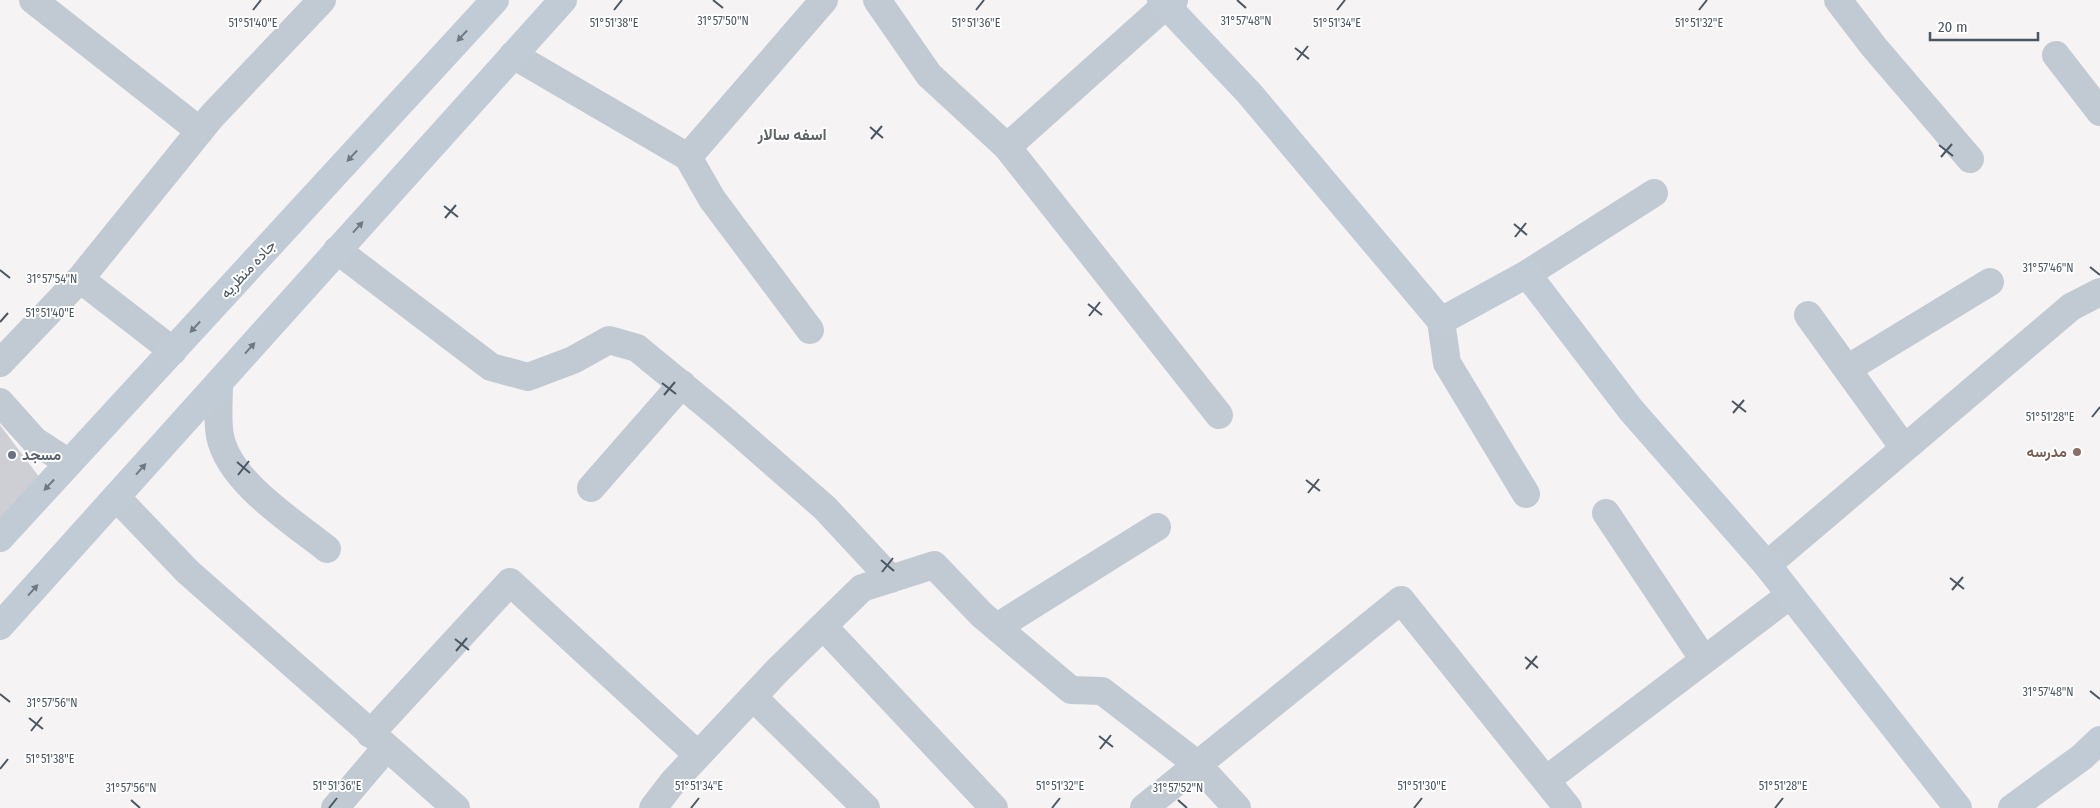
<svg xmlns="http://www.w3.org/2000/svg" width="2100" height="808" font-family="'Fira Sans Condensed',Vazirmatn,sans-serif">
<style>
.building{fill:#cdcfd5}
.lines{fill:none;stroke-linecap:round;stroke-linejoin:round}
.street{stroke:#c1cad2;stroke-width:28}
.secondary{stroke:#c1cbd6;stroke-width:28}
.oneway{fill:#6e7984}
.ticks{fill:none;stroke:#4a5661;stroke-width:2}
.education-dot{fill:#8d6e63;stroke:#fff;stroke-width:2}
.worship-dot{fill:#6b7280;stroke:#fff;stroke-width:2}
.labels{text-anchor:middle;stroke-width:4;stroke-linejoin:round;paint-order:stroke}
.street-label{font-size:15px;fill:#4a5661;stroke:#fff}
.education-label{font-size:15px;font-weight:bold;fill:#785e54;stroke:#fff;text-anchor:end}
.worship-label{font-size:15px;font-weight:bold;fill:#5b616d;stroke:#fff;text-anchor:start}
.neighbourhood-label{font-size:16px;font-weight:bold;fill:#5f6368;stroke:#fff}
.ticks-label{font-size:12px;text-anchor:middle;fill:#4a5661;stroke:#fff;stroke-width:4;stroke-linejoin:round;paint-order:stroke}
</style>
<rect width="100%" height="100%" fill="#f5f3f3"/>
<path class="building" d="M 0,425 L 46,486 L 0,525 Z"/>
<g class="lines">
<path class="street" d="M 33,0 L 200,131
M 877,0 L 929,75 L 1007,147 L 1219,415
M 1838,0 L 1874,47 L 1970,159
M 513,55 L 688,157 L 712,199 L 810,330
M 2056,55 L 2100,112
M 1007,147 L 1167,4 L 1174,0
M 688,157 L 824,0
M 337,250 L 491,367 L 528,377 L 573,360 L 609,340 L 637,348 L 721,417 L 825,508 L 891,579
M 1527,274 L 1654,193
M 80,279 L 173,351
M 1808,315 L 1904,448
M 1441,321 L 1447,363 L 1526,494
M 0,363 L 80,279 L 212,116 L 322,0
M 1847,369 L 1990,282
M 219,383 C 219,400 217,420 220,436 C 229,482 292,521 327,549
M 0,402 L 35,441 L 69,463
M 591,488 L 682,384
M 116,497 L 188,572 L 456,808
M 1606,513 L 1704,660
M 1767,565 L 2071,307 L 2100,292
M 823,626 L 994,808
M 997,627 L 1157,527
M 753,697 L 866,808
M 370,734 L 510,582 L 698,755
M 1546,780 L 1790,595
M 335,808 L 386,748
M 653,808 L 673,782 L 778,670 L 862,588 L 934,565 L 982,615 L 1071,690 L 1102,691 L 1197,764 L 1237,808
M 1144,808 L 1401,600 L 1568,808"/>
<path class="secondary" d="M 1161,0 L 1249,93 L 1441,321 L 1527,274 L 1631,410 L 1767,565 L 1958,808
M 0,538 L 495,0
M 0,626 L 563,0
M 2012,808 L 2082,757 L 2100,740"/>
</g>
<defs><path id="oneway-solid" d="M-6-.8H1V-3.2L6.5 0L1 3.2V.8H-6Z" transform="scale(1.25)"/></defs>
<g class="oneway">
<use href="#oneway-solid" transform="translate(462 36) rotate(133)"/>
<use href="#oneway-solid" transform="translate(352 156) rotate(133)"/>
<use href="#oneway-solid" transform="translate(358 227) rotate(-48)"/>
<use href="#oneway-solid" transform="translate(195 327) rotate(133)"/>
<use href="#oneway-solid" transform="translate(250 348) rotate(-48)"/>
<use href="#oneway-solid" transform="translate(141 469) rotate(-48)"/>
<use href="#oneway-solid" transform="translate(49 485) rotate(133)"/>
<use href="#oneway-solid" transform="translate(33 590) rotate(-48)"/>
</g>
<path class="ticks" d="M 713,0 L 723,8M 1237,0 L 1246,8M 253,10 L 261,0M 614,10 L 622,0M 976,10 L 984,0M 1337,10 L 1345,0M 1699,10 L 1707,0M 1295,48 L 1309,59M 1297,60 L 1308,46M 870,127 L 883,138M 871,139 L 882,126M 1939,145 L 1953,156M 1941,157 L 1952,144M 444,206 L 458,217M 445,218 L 456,205M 1514,224 L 1527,235M 1515,237 L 1526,223M 2090,267 L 2100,275M 0,270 L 10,278M 1088,304 L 1102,315M 1089,316 L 1100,302M 0,322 L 8,313M 662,383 L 676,394M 664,395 L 675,382M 1732,401 L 1746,412M 1733,413 L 1744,400M 2092,417 L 2100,407M 237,462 L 250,473M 238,475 L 249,461M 1306,480 L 1320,491M 1308,493 L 1319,479M 881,560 L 894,571M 882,572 L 893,558M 1950,578 L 1964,589M 1952,590 L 1963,577M 455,639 L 469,650M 456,651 L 467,638M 1525,657 L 1538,668M 1526,669 L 1537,656M 2090,691 L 2100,699M 0,694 L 10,702M 29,718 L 43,729M 31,731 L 42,717M 1099,736 L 1113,747M 1100,749 L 1111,735M 0,769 L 8,759M 131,800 L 140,808M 1178,800 L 1187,808M 329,808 L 337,798M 691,808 L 699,798M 1052,808 L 1060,798M 1414,808 L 1422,798M 1775,808 L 1783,798"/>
<circle class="education-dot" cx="2077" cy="452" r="5"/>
<circle class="worship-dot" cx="12" cy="455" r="5"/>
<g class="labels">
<g class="street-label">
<text transform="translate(248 269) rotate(-47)" y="5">جاده منظریه</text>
</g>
<g class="education-label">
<text x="2067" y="457">مدرسه</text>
</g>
<g class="worship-label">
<text x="22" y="460">مسجد</text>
</g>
<g class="neighbourhood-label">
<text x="792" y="140">اسفه سالار</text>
</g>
</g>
<g class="ticks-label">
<text x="723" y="25">31°57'50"N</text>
<text x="1246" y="25">31°57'48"N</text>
<text x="253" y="27">51°51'40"E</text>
<text x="614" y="27">51°51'38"E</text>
<text x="976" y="27">51°51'36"E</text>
<text x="1337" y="27">51°51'34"E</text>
<text x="1699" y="27">51°51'32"E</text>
<text x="2048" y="272">31°57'46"N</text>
<text x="52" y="283">31°57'54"N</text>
<text x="50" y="317">51°51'40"E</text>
<text x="2050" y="421">51°51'28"E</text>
<text x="2048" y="696">31°57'48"N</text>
<text x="52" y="707">31°57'56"N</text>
<text x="50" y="763">51°51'38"E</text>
<text x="337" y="790">51°51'36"E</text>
<text x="699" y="790">51°51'34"E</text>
<text x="1060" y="790">51°51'32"E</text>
<text x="1422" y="790">51°51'30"E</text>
<text x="1783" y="790">51°51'28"E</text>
<text x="131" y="792">31°57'56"N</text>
<text x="1178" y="792">31°57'52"N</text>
</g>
<path d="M1930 32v8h108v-8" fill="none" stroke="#4a5661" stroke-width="2.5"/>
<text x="1938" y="32" font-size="15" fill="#4a5661" stroke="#ffffff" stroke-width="4" paint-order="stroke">20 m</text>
</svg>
